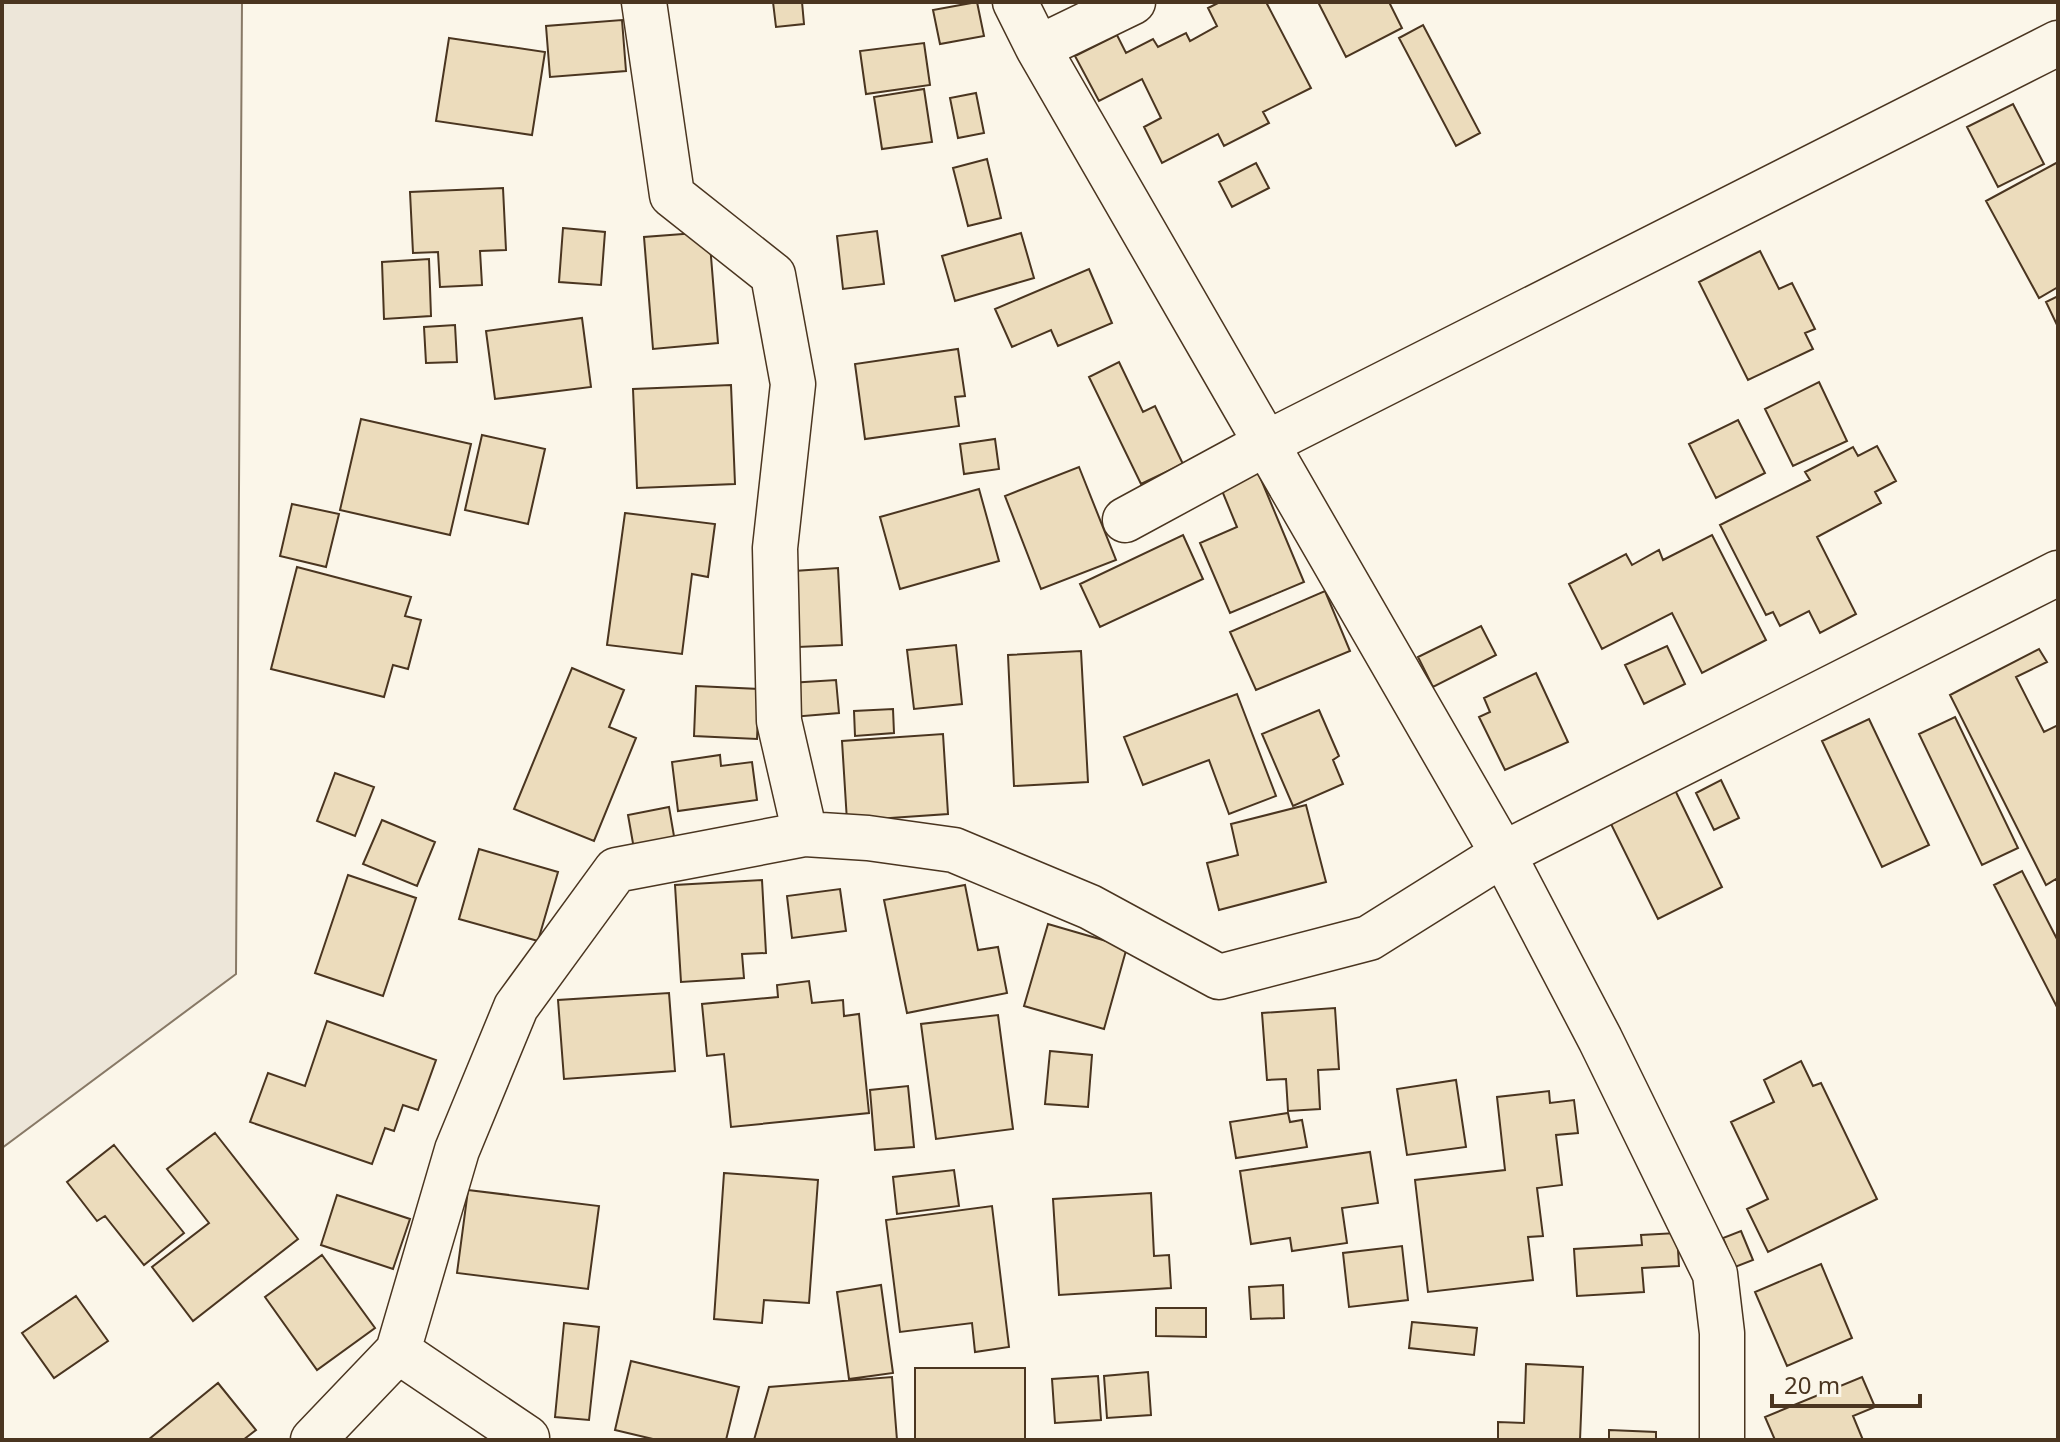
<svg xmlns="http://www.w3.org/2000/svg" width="2060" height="1442" font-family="'Noto Sans',sans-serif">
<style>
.green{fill:#ede6d9;stroke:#887966;stroke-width:2}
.building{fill:#ecdcbc;stroke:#4a3520;stroke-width:2}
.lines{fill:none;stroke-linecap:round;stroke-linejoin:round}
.minor-casing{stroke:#4a3520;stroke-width:47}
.minor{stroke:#fbf6e9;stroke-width:44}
</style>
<rect width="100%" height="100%" fill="#fbf6e9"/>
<path class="green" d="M 2,2 L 242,2 L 236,974 L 2,1148 Z"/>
<path class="building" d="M 773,2 L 802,2 L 804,24 L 776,27 Z
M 977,2 L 984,36 L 940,44 L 933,10 Z
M 1220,2 L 1266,2 L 1311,88 L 1263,112 L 1269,123 L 1224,146 L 1218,134 L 1162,163 L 1144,127 L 1161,118 L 1142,79 L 1099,101 L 1075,56 L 1117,35 L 1126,53 L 1153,39 L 1158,47 L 1186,33 L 1190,41 L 1217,26 L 1208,8 Z
M 1318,2 L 1389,2 L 1402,28 L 1346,57 Z
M 622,20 L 626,71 L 550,77 L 546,26 Z
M 1423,25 L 1480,133 L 1456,146 L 1399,38 Z
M 449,38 L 545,52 L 532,135 L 436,121 Z
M 924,43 L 930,85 L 866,94 L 860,51 Z
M 924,89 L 932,142 L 882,149 L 874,97 Z
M 976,93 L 984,133 L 958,138 L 950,98 Z
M 2013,104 L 2044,164 L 1998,187 L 1967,127 Z
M 987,159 L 1001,218 L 968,226 L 953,168 Z
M 2058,162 L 2058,287 L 2039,298 L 1986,201 Z
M 1256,163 L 1269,188 L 1232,207 L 1219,182 Z
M 503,188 L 506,250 L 480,251 L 482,285 L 440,287 L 438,252 L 413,253 L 410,192 Z
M 563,228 L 605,232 L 601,285 L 559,282 Z
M 877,231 L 884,284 L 843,289 L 837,236 Z
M 709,232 L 718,343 L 653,349 L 644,237 Z
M 1021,233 L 1034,278 L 955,301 L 942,256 Z
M 1760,251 L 1779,289 L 1792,283 L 1815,329 L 1805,333 L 1813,349 L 1748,380 L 1699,282 Z
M 429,259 L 431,316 L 384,319 L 382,262 Z
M 1089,269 L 1112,323 L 1058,346 L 1051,330 L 1012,347 L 995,309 Z
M 2058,296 L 2058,327 L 2046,302 Z
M 582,318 L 591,387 L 495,399 L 486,331 Z
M 455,325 L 457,362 L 426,363 L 424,327 Z
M 958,349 L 965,396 L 955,397 L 959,426 L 865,439 L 855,364 Z
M 1119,362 L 1143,412 L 1155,406 L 1183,464 L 1141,484 L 1089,377 Z
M 1819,382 L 1847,441 L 1793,466 L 1765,409 Z
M 731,385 L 735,484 L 637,488 L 633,389 Z
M 361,419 L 471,444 L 450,535 L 340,510 Z
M 1738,420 L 1765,473 L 1716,498 L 1689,444 Z
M 482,435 L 545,449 L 528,524 L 465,510 Z
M 995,439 L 999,469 L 964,474 L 960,444 Z
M 1877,446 L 1896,481 L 1875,492 L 1881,503 L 1817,537 L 1856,614 L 1820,633 L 1809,611 L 1780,626 L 1773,612 L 1766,615 L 1720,525 L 1810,480 L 1805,472 L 1853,447 L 1858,456 Z
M 1255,465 L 1304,582 L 1230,613 L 1200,543 L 1237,527 L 1218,481 Z
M 1079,467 L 1116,560 L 1041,589 L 1005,496 Z
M 979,489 L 999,561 L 900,589 L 880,517 Z
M 292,504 L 339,514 L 326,567 L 280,556 Z
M 625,513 L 715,524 L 708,577 L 692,574 L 682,654 L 607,645 Z
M 1183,535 L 1203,579 L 1100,627 L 1080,584 Z
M 1712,535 L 1766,640 L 1702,673 L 1672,613 L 1602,649 L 1569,584 L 1626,554 L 1632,565 L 1659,550 L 1663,560 Z
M 297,567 L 411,597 L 405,616 L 421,620 L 408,669 L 393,665 L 384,697 L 271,669 Z
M 838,568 L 842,645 L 798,647 L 794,571 Z
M 1325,591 L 1350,651 L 1256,690 L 1230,632 Z
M 1481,626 L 1496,655 L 1433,687 L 1418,657 Z
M 956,645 L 962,704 L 914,709 L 907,650 Z
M 1667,646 L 1685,684 L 1644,704 L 1625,665 Z
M 2039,649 L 2047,662 L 2016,677 L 2044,732 L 2058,725 L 2058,884 L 2056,879 L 2046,885 L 1950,695 Z
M 1081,651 L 1088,782 L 1014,786 L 1008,655 Z
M 572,668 L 624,690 L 609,727 L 636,738 L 594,841 L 514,809 Z
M 1536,673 L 1568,742 L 1505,770 L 1479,717 L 1490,712 L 1484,698 Z
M 836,680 L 839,713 L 792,717 L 789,683 Z
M 696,686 L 759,689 L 757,739 L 694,736 Z
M 1237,694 L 1276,796 L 1229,814 L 1209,760 L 1143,785 L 1124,737 Z
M 893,709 L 894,733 L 855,736 L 854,711 Z
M 1319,710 L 1339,756 L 1333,760 L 1343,784 L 1293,806 L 1262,734 Z
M 1955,717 L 2018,848 L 1982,865 L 1919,734 Z
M 1869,719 L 1929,845 L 1882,867 L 1822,741 Z
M 943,734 L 948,814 L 847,821 L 842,741 Z
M 720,755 L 721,766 L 752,762 L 757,800 L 678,811 L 672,762 Z
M 335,773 L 374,787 L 355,836 L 317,821 Z
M 1721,780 L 1739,818 L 1714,830 L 1696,793 Z
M 1675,790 L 1722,887 L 1658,919 L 1610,822 Z
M 1306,805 L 1326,882 L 1219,910 L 1207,863 L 1238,855 L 1231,824 Z
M 669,807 L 675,842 L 634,849 L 628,815 Z
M 382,820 L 435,842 L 417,886 L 363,864 Z
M 479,849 L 558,872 L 538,941 L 459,919 Z
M 2022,871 L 2058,941 L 2058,1009 L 1994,885 Z
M 348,875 L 416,898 L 383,996 L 315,973 Z
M 762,880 L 766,953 L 742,954 L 744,978 L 681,982 L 675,885 Z
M 965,885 L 978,950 L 998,947 L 1007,993 L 907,1013 L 884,900 Z
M 840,889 L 846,931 L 792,938 L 787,896 Z
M 1048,924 L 1127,947 L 1104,1029 L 1024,1006 Z
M 809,981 L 812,1003 L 843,1000 L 844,1016 L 859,1014 L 869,1113 L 731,1127 L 724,1054 L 707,1056 L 702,1004 L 778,997 L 777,985 Z
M 669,993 L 675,1071 L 564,1079 L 558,1000 Z
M 1335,1008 L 1339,1069 L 1318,1070 L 1320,1109 L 1288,1111 L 1286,1079 L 1267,1080 L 1262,1013 Z
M 998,1015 L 1013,1129 L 936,1139 L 921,1024 Z
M 327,1021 L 436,1060 L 418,1110 L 403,1105 L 394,1131 L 385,1128 L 372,1164 L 250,1122 L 268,1073 L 305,1086 Z
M 1050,1051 L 1092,1055 L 1088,1107 L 1045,1104 Z
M 1801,1061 L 1813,1086 L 1821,1083 L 1877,1199 L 1768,1252 L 1747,1209 L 1768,1199 L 1731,1122 L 1774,1102 L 1764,1080 Z
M 1456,1080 L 1466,1147 L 1407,1155 L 1397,1089 Z
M 908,1086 L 914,1147 L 875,1150 L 870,1090 Z
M 1549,1091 L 1550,1103 L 1574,1100 L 1578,1133 L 1556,1135 L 1562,1185 L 1537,1188 L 1543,1236 L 1528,1237 L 1533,1280 L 1428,1292 L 1415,1180 L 1505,1170 L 1497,1097 Z
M 1288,1113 L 1290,1122 L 1302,1120 L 1307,1147 L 1236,1158 L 1230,1122 Z
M 215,1133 L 298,1239 L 193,1321 L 152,1267 L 209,1223 L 167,1169 Z
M 114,1145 L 184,1233 L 144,1265 L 105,1216 L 97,1221 L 67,1182 Z
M 1370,1152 L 1378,1203 L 1342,1208 L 1347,1243 L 1292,1251 L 1290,1238 L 1251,1244 L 1240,1171 Z
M 954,1170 L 959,1206 L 897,1214 L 893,1177 Z
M 724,1173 L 818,1180 L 809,1303 L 764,1300 L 762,1323 L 714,1319 Z
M 468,1190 L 599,1206 L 588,1289 L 457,1273 Z
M 1151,1193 L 1154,1256 L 1169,1255 L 1171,1288 L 1059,1295 L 1053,1199 Z
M 337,1195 L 410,1219 L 393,1269 L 321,1245 Z
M 992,1206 L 1009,1347 L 975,1352 L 972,1323 L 900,1332 L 886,1220 Z
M 1741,1231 L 1753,1260 L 1735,1267 L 1723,1238 Z
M 1677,1233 L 1679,1266 L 1642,1268 L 1644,1292 L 1577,1296 L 1574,1249 L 1642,1245 L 1641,1235 Z
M 1402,1246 L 1408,1300 L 1349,1307 L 1343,1253 Z
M 322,1255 L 375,1328 L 317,1370 L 265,1297 Z
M 1821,1264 L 1852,1338 L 1787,1366 L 1755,1292 Z
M 881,1285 L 893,1373 L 849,1379 L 837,1292 Z
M 1283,1285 L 1284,1318 L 1251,1319 L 1249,1287 Z
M 76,1296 L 108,1341 L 54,1378 L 22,1333 Z
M 1156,1308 L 1206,1308 L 1206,1337 L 1156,1336 Z
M 1412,1322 L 1477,1328 L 1474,1355 L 1409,1348 Z
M 564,1323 L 599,1327 L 589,1420 L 555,1417 Z
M 631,1361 L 739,1387 L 726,1440 L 657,1440 L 615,1430 Z
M 1526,1364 L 1583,1367 L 1580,1440 L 1498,1440 L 1498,1422 L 1524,1423 Z
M 915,1368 L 1025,1368 L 1025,1440 L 915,1440 Z
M 1148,1372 L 1151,1415 L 1107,1418 L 1104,1376 Z
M 1098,1376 L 1101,1420 L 1055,1423 L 1052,1379 Z
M 892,1377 L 897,1440 L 754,1440 L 769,1387 Z
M 1862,1377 L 1875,1407 L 1853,1416 L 1863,1440 L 1775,1440 L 1765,1417 Z
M 218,1383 L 256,1430 L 243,1440 L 148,1440 Z
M 1609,1430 L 1656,1432 L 1656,1440 L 1609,1440 Z"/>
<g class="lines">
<g class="minor-casing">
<path id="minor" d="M 644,2 L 672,195 L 773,275 L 793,384 L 775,548 L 779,721 L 805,834
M 1015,2 L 1038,48 L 1503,854 L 1600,1039 L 1715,1274 L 1722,1333 L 1722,1440
M 1038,48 L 1133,2
M 1125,520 L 1267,443 L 2058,43
M 398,1351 L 527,1438
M 313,1440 L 398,1351 L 457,1150 L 516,1007 L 616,870 L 805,834 L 868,838 L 954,850 L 1090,907 L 1219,977 L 1369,938 L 1503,854 L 2058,573"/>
</g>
<use href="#minor" class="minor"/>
</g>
<rect width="2060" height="1442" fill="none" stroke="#4a3520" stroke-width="8"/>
<path d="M1772 1394v12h148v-12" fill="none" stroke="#4a3520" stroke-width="4"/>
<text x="1784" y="1394" font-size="24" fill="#4a3520" stroke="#fbf6e9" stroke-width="6" paint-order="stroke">20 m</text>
</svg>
